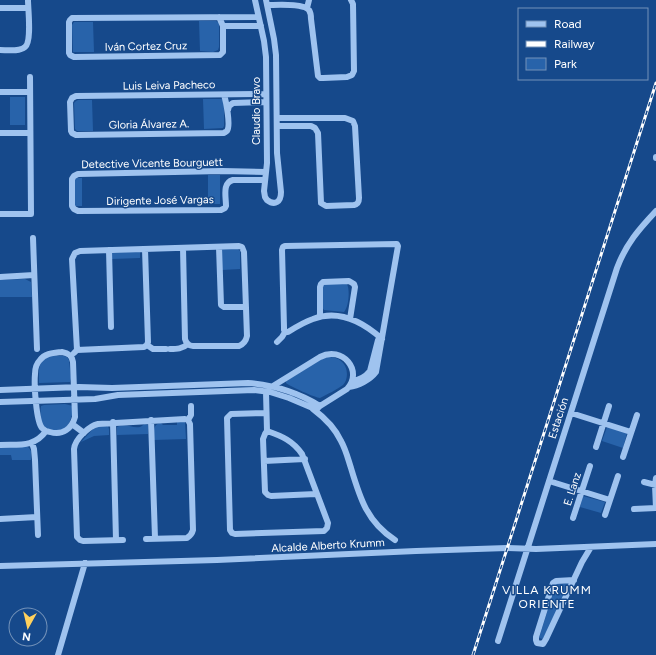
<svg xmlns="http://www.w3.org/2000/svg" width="656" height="655" font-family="Figtree,sans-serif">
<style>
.green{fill:#2863aa}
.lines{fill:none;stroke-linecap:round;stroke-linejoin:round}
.minor{stroke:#9fc3ef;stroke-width:6}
.rail-casing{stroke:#fff;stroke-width:3}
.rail{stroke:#16498b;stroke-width:1.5;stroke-dasharray:4.5;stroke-linecap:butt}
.labels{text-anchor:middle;stroke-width:3;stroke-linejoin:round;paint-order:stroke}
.street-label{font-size:11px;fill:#fff;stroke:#16498b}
.neighbourhood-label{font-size:12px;letter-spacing:1px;fill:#fff;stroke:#16498b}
</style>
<rect width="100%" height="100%" fill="#16498b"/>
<path class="green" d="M 199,21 L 216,21 L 219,23 L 219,47 L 218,50 L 213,52 L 200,51 Z
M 74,22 L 93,22 L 94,52 L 73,52 L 72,25 Z
M 10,97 L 25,97 L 25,125 L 10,125 Z
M 203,99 L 222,99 L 224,101 L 224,126 L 223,128 L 204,129 Z
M 78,100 L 92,100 L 93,131 L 77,131 L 75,129 L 74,103 L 76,101 Z
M 208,175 L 220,175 L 220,204 L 208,204 Z
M 75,178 L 82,178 L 82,206 L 75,206 Z
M 237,248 L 240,251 L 240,269 L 222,270 L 222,249 Z
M 140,251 L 140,258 L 112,259 L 112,253 Z
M 25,279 L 31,282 L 32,297 L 0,297 L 0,280 Z
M 324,284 L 347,284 C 350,290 349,306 344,312 L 324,310 L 322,307 L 322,286 Z
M 50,356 L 64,356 L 67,357 L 69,360 L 71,378 L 70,382 L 39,383 C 39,370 37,362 50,356 Z
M 329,357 C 333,357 338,358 341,361 C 348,366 349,379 343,385 C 338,389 326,395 320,398 C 316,398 289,386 286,383 L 286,381 L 323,358 Z
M 65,404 L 73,406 C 73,419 67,435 51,430 C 51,430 46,428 45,428 C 40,423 40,413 41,406 L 44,405 Z
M 177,422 L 185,422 L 186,439 L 154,440 C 154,433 152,424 161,423 L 163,425 L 177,425 Z
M 145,424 L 148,425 L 148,434 L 117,435 L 117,427 C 126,422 132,429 140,427 C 141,427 144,424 145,424 Z
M 104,426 L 108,426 L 109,429 L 109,435 L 94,436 L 81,442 L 93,429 L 97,427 Z
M 607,427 L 627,433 L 623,448 L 602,441 Z
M 27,446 L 29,448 L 31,451 L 31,460 L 12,460 L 11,455 L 0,455 L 0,447 Z
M 583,496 L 605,502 L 601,513 L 580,507 Z
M 570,583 L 543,639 L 539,638 L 556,584 Z"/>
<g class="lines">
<path class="minor" d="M 255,0 L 264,41 L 266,57 L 267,163 L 264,191 L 265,197 L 267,200 C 275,206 281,202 281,192 L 277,153 L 276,55 L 274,39 L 266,0
M 267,5 C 277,5 303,3 309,10 C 311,13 311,16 311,19 L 318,76 L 320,78 L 323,78 L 347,77 L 352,75 L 354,71 L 353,4 L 351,0
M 0,8 L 28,8
M 307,8 L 309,0
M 219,17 L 223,26 L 223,52 L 220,55 L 74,57 L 70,55 L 69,53 L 69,22 L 70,20 L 72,18 L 258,17
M 223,26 L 261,26
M 0,50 C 7,50 19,52 25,47 C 32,42 28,9 28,0
M 0,92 L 30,92
M 224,95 C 226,101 231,126 227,131 C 226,132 225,132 224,133 L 76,135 L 72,133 L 71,131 L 70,102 L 72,98 L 76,96 L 266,94
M 228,110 L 229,106 L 233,103 L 266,102
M 277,118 L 345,118 L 353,121 L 355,126 L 359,198 C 359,202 358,204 354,205 L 326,206 L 321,203 L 318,133 L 315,128 L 311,126 L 277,126
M 0,133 L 30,133
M 656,157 L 656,158
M 265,180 L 233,180 C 222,183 226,196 226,206 L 225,208 L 221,210 L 78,211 L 74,209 L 72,206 L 72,179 L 74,176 L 78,174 L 222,171 L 266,172
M 0,214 L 31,214 L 30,77
M 33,238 L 37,349
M 219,247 L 221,305 L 224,307 L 246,307
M 145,249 L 148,342 L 147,345
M 109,250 L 111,327
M 0,277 L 34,275
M 320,317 L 320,287 L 321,284 L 323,282 L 349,281 L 354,284 L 355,287 L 350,319
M 285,332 L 284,330 L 284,327 L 282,250 L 283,247 L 285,246 L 397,244 L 398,246 L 376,372 C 370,380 358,386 349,387
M 277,342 L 282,337 L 285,332 L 288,332 C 296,327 304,322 313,319 C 339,309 363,322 382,339
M 147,345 L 153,349 L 166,349
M 170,349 C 177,349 182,349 188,344
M 77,350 L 72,259 L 75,253 L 80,251 L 239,246 L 242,247 L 244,252 L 247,336 C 246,341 244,344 239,346 L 193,346 C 189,346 186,343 185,339 L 183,248
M 62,352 C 69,353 72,356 73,362 L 75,417 C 72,428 63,436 50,432 C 47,432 44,430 42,428 C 36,421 34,384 35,374 C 35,369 37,363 40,360 C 45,353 54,353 62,352 Z
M 74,353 L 77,350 L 144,347 L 147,345
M 352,381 C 359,380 366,376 370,371 L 378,340
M 0,390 L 79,387 L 112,388 L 248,383 C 274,385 297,392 320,406
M 266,392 L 267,431 L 265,434 L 263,439 L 265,492 L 268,495 L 271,496 L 316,494
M 0,402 L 95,399 L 118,395 L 254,390 L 270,392 L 289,398 L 315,409 L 318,408 L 320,406 L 347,389 C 364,371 342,345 320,357 L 273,386
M 313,409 C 325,418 335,428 341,441 C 346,450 348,459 351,468 C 360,498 367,522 395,540
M 266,413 L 231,414 L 227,418 L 230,530 L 232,533 L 235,534 L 324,531 L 327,528 L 328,523 L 302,454 C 293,441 282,436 267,431
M 571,413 L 631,432
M 151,420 L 155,538
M 113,422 L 116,540
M 72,424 L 84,433
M 32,443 L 34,449 L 35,460 L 38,535
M 0,445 C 18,444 34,448 46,431
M 596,447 L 609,406
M 623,457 L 637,415
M 264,461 L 305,459
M 656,478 L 655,485 L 656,508
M 549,481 L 610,500
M 644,482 L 656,485
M 634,509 L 656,508
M 605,515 L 618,476
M 573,518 L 590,466
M 0,519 L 37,517
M 146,539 L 187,538 C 190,536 192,534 193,530 L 190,424 L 188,420 L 191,415 L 191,406
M 123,540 L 83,541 L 80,540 L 77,537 L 74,449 C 75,439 89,426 98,424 L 185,419 L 188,420
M 0,566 L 217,560 L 416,551 L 507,548 L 536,549 L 656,544
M 574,580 L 556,581 L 553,583 L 536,637 L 536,640 L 537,643 L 543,644 L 546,639 L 582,562 L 591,547
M 498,641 L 617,268 C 626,244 639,229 656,211
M 58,655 L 85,563"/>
<g class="rail-casing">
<path id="rail" d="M 473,655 L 656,83"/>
</g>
<use href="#rail" class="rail"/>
</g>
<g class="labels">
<g class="street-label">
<text transform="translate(146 46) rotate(-1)" y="4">Iván Cortez Cruz</text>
<text transform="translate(169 85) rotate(-1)" y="4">Luis Leiva Pacheco</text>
<text transform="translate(256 111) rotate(-90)" y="4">Claudio Bravo</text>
<text transform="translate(149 124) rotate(-1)" y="4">Gloria Álvarez A.</text>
<text transform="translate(152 163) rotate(-1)" y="4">Detective Vicente Bourguett</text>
<text transform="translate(160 200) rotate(-1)" y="4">Dirigente José Vargas</text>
<text transform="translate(558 418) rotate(-72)" y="4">Estación</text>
<text transform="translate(572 489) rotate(-72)" y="4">E. Lanz</text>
<text transform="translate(328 545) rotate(-3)" y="4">Alcalde Alberto Krumm</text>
</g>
<g class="neighbourhood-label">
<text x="547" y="594">VILLA KRUMM<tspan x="547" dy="14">ORIENTE</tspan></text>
</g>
</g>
<rect x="518" y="8" width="130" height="72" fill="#16498b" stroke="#7392b9"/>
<rect x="526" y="21" width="20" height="6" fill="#9fc3ef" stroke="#7392b9"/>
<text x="554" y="28" font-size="12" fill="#ffffff">Road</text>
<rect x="526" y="41" width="20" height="6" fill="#ffffff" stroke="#7392b9"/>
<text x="554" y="48" font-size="12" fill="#ffffff">Railway</text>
<rect x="526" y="58" width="20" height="12" fill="#2863aa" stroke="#7392b9"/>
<text x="554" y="68" font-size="12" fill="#ffffff">Park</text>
<g transform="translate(28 627) rotate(188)"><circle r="19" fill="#16498b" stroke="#7392b9"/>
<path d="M0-3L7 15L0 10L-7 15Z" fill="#ffd15d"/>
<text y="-6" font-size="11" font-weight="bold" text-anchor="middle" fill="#ffffff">N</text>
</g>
</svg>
